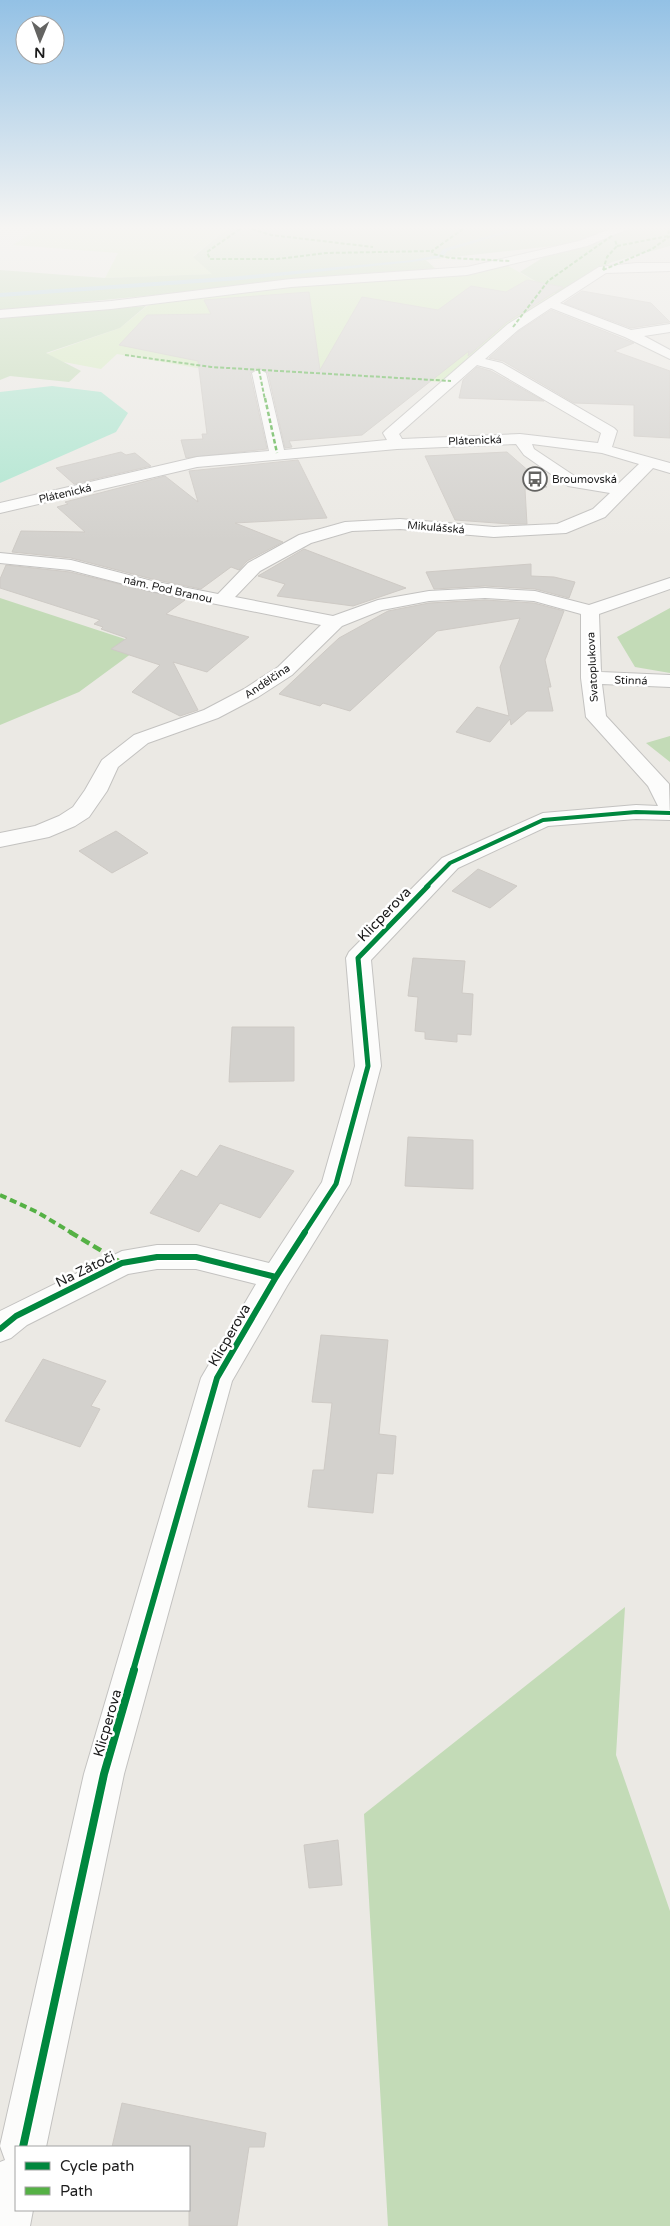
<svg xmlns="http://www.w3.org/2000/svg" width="670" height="2226" font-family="'Varela Round',sans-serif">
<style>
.grass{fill:#d6ebc0}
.forest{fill:#c3dbb7}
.pitch{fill:#ade5cf}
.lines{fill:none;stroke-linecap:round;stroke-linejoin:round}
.stream{fill:#b5d5e0;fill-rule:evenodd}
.building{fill:#d3d1cd;stroke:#cecac5}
.street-casing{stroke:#c3c2c0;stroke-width:2}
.street{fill:#fcfcfb;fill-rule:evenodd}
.quiet-far3{stroke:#55b145;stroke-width:2;stroke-dasharray:4 2;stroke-linecap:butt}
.quiet-far2{stroke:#55b145;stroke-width:2.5;stroke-dasharray:4.5 2.5;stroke-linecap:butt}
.quiet-far1{stroke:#55b145;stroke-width:4;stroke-dasharray:7 4;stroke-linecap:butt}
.quiet{stroke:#55b145;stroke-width:4.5;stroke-dasharray:9 4.5;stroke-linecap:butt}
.cycleway-far3-casing{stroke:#fff;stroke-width:6}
.cycleway-far2-casing{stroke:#fff;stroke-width:8}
.cycleway-far1-casing{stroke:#fff;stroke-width:9}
.cycleway-casing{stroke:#fff;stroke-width:11}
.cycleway-far3{stroke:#00873e;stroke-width:4}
.cycleway-far2{stroke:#00873e;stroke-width:5}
.cycleway-far1{stroke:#00873e;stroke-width:6}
.cycleway{stroke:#00873e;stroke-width:8}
.labels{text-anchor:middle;stroke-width:5;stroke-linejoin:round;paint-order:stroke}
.far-street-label{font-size:11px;fill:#1c1c1c;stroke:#fff}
.far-poi-label{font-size:11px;fill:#1c1c1c;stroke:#fff;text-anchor:start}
.street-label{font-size:14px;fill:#1c1c1c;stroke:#fff}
</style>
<rect width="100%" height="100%" fill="#ebe9e4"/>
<path class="grass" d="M 38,229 L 227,229 L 193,256 L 213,274 L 105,278 L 118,253 L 13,245 Z
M 505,264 L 557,294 L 441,382 L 197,368 L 117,354 L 101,369 L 37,357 L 120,328 L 147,306 L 161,301 L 293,285 Z"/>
<path class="forest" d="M 227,229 L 670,229 L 670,246 L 612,262 L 557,294 L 520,272 L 563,245 L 426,260 L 437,270 L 309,280 L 0,310 L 0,270 L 105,278 L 212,274 L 193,257 Z
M 146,306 L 120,328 L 46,353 L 81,371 L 69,382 L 10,376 L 0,380 L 0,318 Z
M 0,598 L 143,645 L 79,692 L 0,725 Z
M 670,608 L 670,673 L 635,667 L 617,637 Z
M 670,736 L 670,762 L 646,743 Z
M 625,1607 L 616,1755 L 670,1911 L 670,2226 L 388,2226 L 364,1814 Z"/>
<path class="pitch" d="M 52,386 L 101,392 L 128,413 L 116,432 L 0,483 L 0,392 Z"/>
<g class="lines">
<path class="stream" d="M 513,229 L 521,229 L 447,251 L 443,257 L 412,262 L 240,280 L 0,297 L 0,293 L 240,276 L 412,260 L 439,255 L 443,249 Z"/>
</g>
<path class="building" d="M 527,280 L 563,287 L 507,322 L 468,356 L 469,351 L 362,435 L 289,441 L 292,447 L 285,448 L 268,373 L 258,367 L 250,373 L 267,449 L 186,458 L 181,440 L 203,439 L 202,434 L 207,434 L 198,361 L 119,345 L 147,315 L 211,314 L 204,300 L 309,292 L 320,370 L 362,297 L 438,310 L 471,286 L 506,292 Z
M 582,291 L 651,303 L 670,322 L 631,328 L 564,303 Z
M 551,310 L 634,343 L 614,351 L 670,371 L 670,438 L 634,436 L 634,405 L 574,403 L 503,361 L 489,358 L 519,331 Z
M 477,367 L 491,371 L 544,401 L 459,398 L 463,380 Z
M 121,452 L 126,455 L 135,453 L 151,466 L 74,484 L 56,468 Z
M 507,452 L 547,487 L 525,489 L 527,524 L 510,524 L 455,520 L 425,456 Z
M 298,460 L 327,518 L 235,523 L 283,542 L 247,561 L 239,570 L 231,567 L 201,589 L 152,579 L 71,558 L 12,552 L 21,531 L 85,532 L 57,507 L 68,504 L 65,502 L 165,476 L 198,502 L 189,471 Z
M 304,549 L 406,588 L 353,606 L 277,596 L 285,584 L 258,576 Z
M 531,564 L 531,576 L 554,577 L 575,582 L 569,598 L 535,589 L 485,586 L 434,589 L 426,572 Z
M 6,565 L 70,572 L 185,600 L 166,614 L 249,637 L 207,672 L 173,662 L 198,710 L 180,716 L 132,692 L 160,665 L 111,649 L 127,638 L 101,629 L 103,627 L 94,624 L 100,620 L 0,588 L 0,579 Z
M 485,600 L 534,603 L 564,611 L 545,660 L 551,687 L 548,687 L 553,711 L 527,711 L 511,725 L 510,719 L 490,742 L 456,732 L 477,707 L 509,716 L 500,667 L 520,618 L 437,631 L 350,711 L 323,703 L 320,706 L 279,694 L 339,638 L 388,611 L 429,603 Z
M 116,831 L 148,853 L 112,873 L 79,851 Z
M 478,869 L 517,886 L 490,908 L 452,891 Z
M 413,958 L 465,961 L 462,993 L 473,994 L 471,1035 L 457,1034 L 457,1042 L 425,1039 L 425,1032 L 415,1031 L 418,997 L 408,996 Z
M 232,1027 L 294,1027 L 294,1081 L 229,1082 Z
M 408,1137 L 473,1140 L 473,1189 L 405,1186 Z
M 220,1145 L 294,1171 L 260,1218 L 220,1203 L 199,1232 L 150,1213 L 181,1170 L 197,1177 Z
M 321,1335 L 388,1340 L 379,1434 L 396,1436 L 393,1474 L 377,1473 L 373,1513 L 308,1507 L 313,1470 L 324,1470 L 332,1403 L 312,1402 Z
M 43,1359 L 106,1381 L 91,1406 L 100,1409 L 80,1447 L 5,1421 Z
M 338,1840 L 342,1885 L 309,1888 L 304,1845 Z
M 122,2103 L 266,2133 L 264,2147 L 249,2147 L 237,2226 L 189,2226 L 189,2147 L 112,2147 Z"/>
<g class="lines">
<g class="street-casing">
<path id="street" d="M 611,229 L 628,229 L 587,246 L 467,275 L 291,287 L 111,309 L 0,318 L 0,310 L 111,301 L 291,279 L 467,267 L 579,241 Z
M 636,263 L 670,263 L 670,271 L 606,273 L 560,303 L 631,330 L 670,324 L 670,332 L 644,336 L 670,350 L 670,359 L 625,337 L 551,308 L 518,330 L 485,359 L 502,363 L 614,428 L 617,431 L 612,447 L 670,463 L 670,473 L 653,468 L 605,517 L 566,533 L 494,537 L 400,529 L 352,531 L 311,543 L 260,571 L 235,597 L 333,616 L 378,600 L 429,591 L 485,588 L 535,591 L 589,605 L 670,578 L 670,589 L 599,614 L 601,672 L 670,675 L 670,687 L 602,684 L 606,716 L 669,784 L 670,820 L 636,819 L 548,826 L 458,868 L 371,960 L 381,1066 L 350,1184 L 287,1286 L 232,1381 L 124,1774 L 46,2147 L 16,2147 L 16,2210 L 33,2210 L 30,2226 L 0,2226 L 0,2162 L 5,2160 L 0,2146 L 84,1774 L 201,1378 L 256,1284 L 196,1269 L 157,1269 L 128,1274 L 27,1325 L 11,1338 L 0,1342 L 0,1311 L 122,1251 L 157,1245 L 196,1245 L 269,1263 L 322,1182 L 355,1066 L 346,958 L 349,952 L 442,858 L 543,813 L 636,805 L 658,806 L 648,786 L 586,717 L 581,678 L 581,614 L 534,601 L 485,598 L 429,601 L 382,610 L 342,626 L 292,675 L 258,697 L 218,718 L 148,743 L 118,767 L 107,791 L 89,817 L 75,826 L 49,837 L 0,847 L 0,833 L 35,826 L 59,816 L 73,807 L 85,790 L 102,760 L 134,735 L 204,710 L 244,689 L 278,667 L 321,625 L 151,591 L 70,570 L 0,563 L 0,553 L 71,560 L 152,581 L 218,594 L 248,563 L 299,535 L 345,522 L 400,519 L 494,527 L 557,524 L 593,509 L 610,493 L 568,486 L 524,455 L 516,444 L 397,449 L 197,467 L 0,513 L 0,503 L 197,457 L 269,451 L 252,373 L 259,369 L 266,373 L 284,450 L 387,440 L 383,433 L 386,430 L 508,324 L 599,267 ZM 477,365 L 492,369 L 601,433 L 598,443 L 520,434 L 402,439 L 399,434 ZM 532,444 L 602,453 L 639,464 L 618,484 L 579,479 L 534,449 Z"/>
</g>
<use href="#street" class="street"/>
<path class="quiet-far3" d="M 240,229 L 207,252 L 210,259 L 277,259 L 326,253 L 432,251
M 252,229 L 271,235 L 373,247
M 463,229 L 432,251 L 433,254 L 450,258 L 510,261
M 617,246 L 668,236 L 669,229
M 603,270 L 652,249 L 670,236
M 603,270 L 607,257 L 617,246 L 615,240
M 513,327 L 548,281 L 613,235
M 125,355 L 211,367 L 451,381
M 259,370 L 265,400"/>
<path class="quiet-far2" d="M 265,398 L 277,453"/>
<path class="quiet-far1" d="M 0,1195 L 37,1212 L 72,1233"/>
<path class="quiet" d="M 70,1232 L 122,1263"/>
<g class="cycleway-far3-casing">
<path id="cycleway-far3" d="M 426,887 L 450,863 L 543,820 L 636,812 L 670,813"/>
</g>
<g class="cycleway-far2-casing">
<path id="cycleway-far2" d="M 304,1233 L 336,1184 L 368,1066 L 358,958 L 428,886"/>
</g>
<g class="cycleway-far1-casing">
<path id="cycleway-far1" d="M 0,1329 L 16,1316 L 122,1263 L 157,1257 L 196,1257 L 276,1277
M 133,1671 L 217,1378 L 276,1277 L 305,1232"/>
</g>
<g class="cycleway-casing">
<path id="cycleway" d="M 23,2147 L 104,1774 L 134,1670"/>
</g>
<use href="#cycleway-far3" class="cycleway-far3"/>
<use href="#cycleway-far2" class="cycleway-far2"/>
<use href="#cycleway-far1" class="cycleway-far1"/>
<use href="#cycleway" class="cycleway"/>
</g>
<linearGradient id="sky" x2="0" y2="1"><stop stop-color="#93c1e5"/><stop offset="0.42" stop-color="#f6f5f3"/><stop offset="1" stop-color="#f6f5f3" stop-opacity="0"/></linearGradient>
<rect width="670" height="541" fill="url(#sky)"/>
<defs>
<g id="bus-ring" transform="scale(1.25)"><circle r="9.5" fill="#fff" stroke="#646462" stroke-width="1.5"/><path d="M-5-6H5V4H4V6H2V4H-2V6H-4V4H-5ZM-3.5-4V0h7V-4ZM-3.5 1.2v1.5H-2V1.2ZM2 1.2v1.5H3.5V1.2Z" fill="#646462"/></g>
</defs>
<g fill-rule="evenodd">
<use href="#bus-ring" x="535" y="479"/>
</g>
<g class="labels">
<g class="far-street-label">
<text transform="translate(475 440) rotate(-2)" y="4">Plátenická</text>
<text transform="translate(65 493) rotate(-13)" y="4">Plátenická</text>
<text transform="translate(436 527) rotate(5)" y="4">Mikulášská</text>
<text transform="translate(168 589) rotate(13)" y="4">nám. Pod Branou</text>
<text transform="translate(592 667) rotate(-93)" y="4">Svatoplukova</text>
<text transform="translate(631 680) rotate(2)" y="4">Stinná</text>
<text transform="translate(267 681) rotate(-34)" y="4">Andělčina</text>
</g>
<g class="far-poi-label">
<text x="552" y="483">Broumovská</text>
</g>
<g class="street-label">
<text transform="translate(384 914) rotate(-46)" y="5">Klicperova</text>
<text transform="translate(85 1269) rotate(-26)" y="5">Na Zátoči</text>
<text transform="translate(229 1335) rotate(-60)" y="5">Klicperova</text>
<text transform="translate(107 1723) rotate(-74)" y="5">Klicperova</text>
</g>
</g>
<rect x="15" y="2146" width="175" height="65" fill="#ffffff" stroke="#a4a4a4"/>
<rect x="25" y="2162" width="25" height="8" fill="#00873e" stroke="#a4a4a4"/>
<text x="60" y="2171" font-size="15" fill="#1c1c1c">Cycle path</text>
<rect x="25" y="2187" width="25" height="8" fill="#55b145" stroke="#a4a4a4"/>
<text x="60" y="2196" font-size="15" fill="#1c1c1c">Path</text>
<g transform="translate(40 40) rotate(181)"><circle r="24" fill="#ffffff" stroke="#a4a4a4"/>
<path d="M0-4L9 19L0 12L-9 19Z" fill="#646462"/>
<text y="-8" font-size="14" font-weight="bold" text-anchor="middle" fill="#1c1c1c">N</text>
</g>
</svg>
